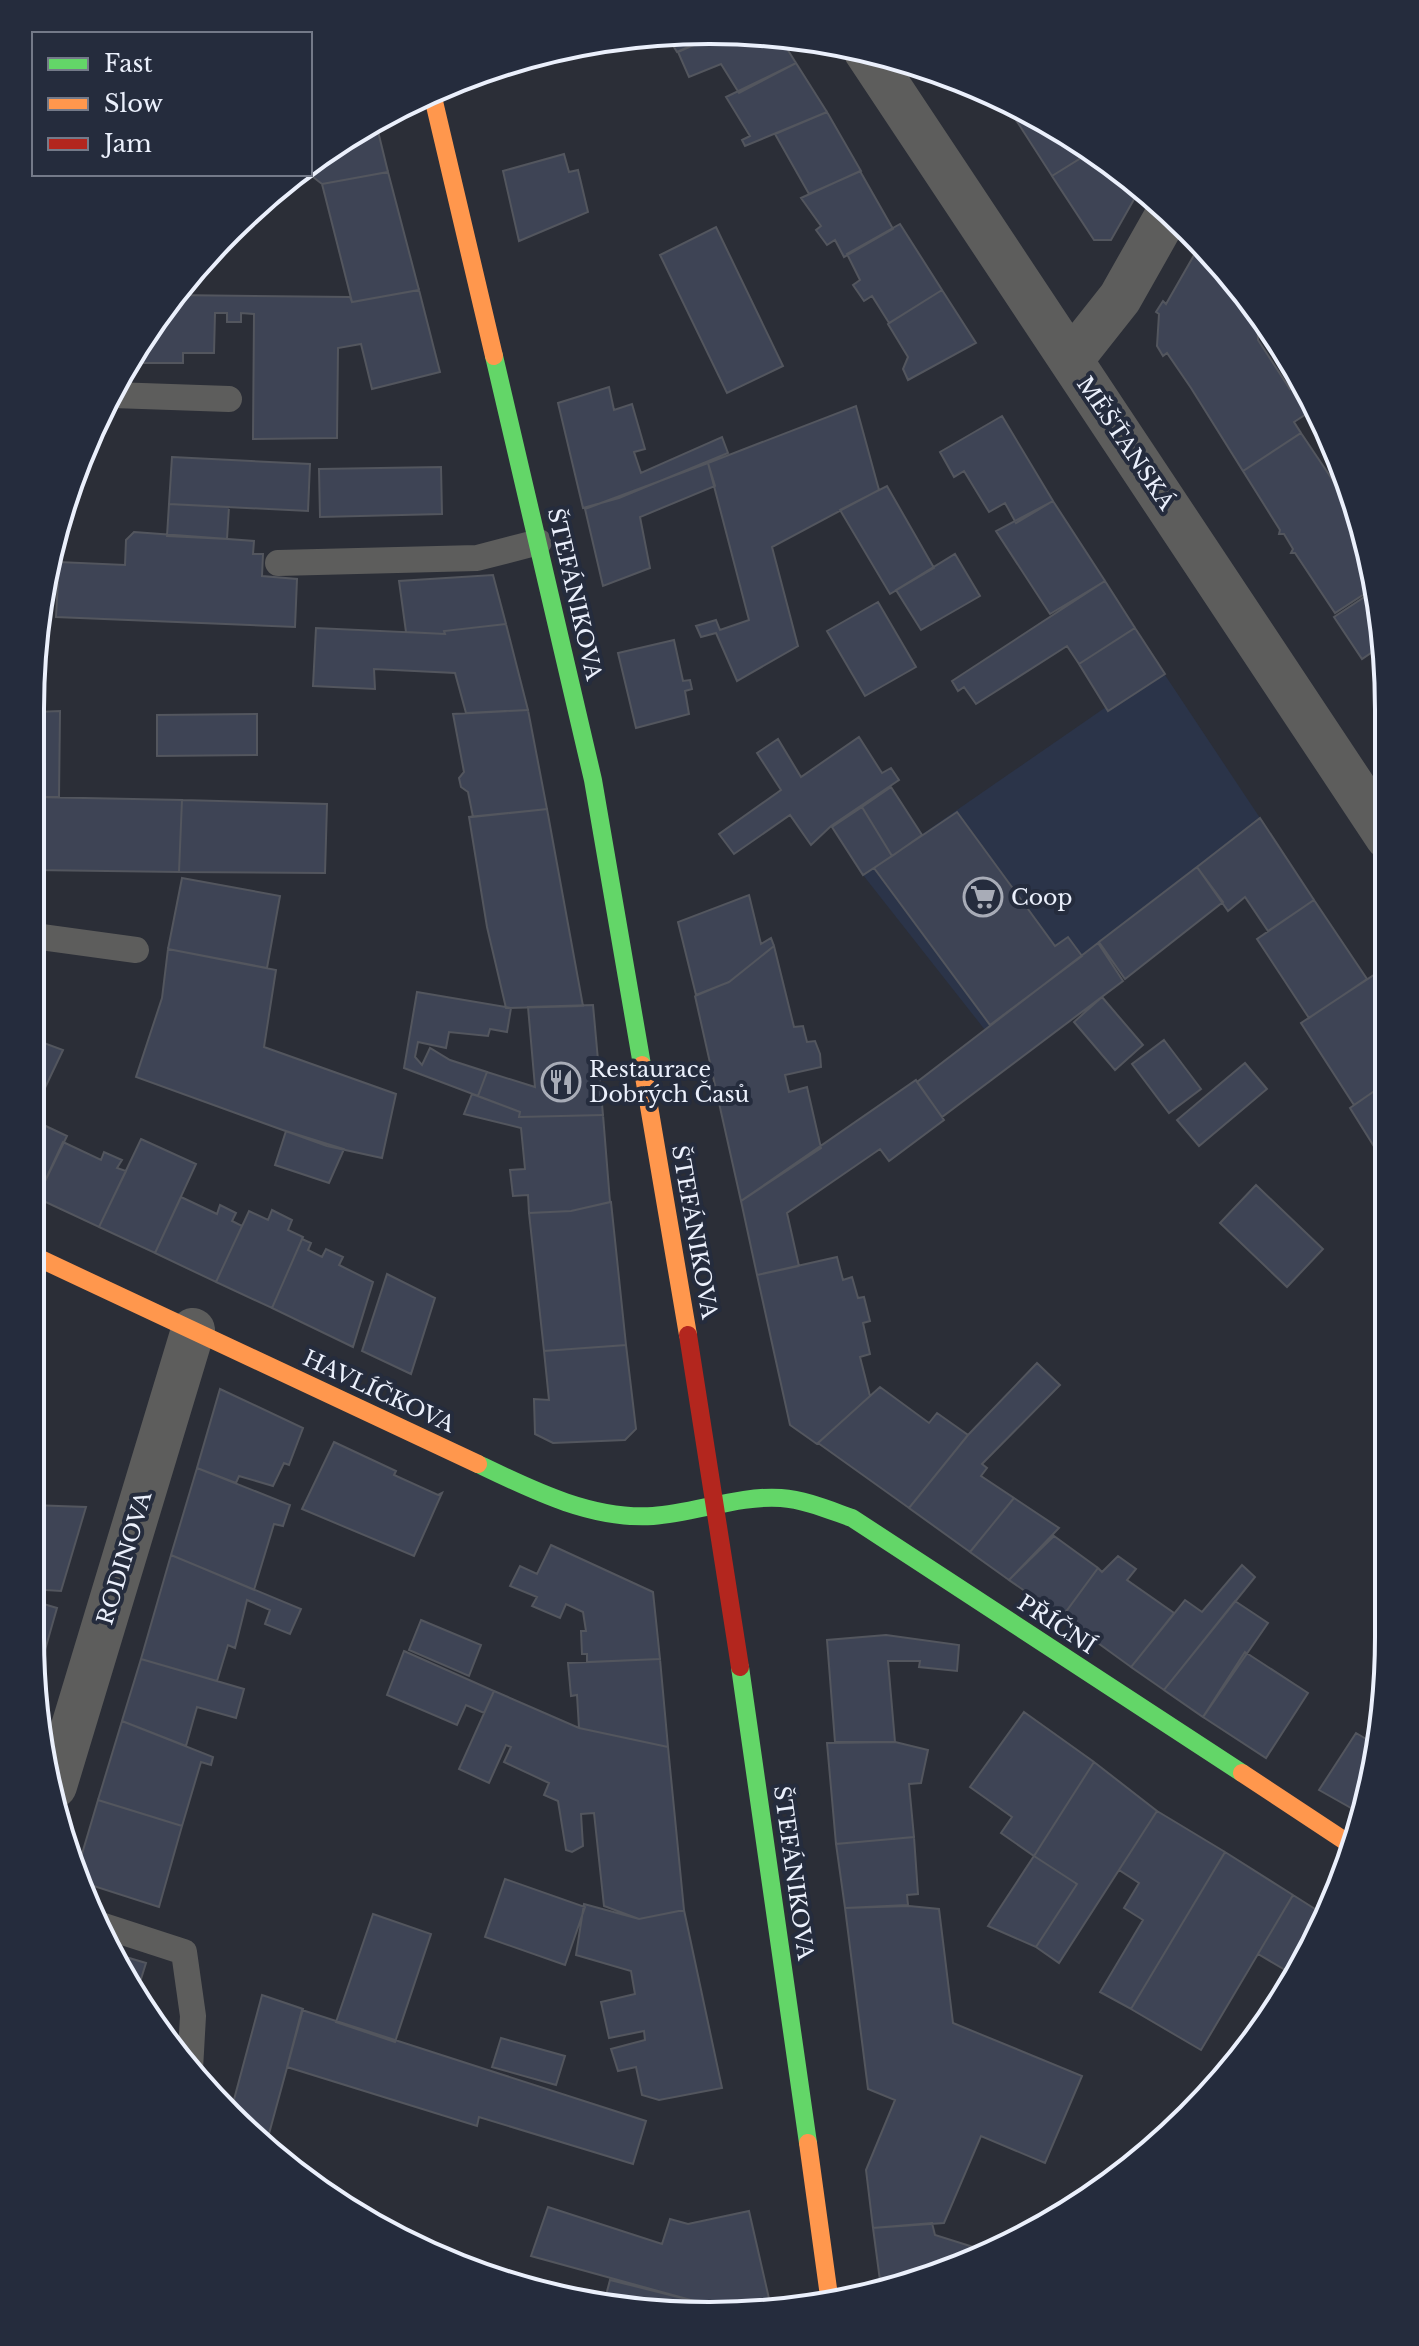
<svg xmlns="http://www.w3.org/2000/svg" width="1419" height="2346" font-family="'Libre Baskerville',serif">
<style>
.built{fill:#2b3449}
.building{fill:#3e4455;stroke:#53565e;stroke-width:2}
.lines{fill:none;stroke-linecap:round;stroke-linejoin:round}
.lane{stroke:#5d5d5c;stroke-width:26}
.street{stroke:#5d5d5c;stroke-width:44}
.fast{stroke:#63d668;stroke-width:18}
.slow{stroke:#ff974d;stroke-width:18}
.jam{stroke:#b3261e;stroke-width:18}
.labels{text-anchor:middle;stroke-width:8;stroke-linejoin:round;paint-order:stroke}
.street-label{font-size:22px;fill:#ebf0fc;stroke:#252c3d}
.poi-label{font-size:22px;fill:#ebf0fc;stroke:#252c3d;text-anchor:start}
.rim{fill:none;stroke:#ebf0fc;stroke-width:4}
</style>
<rect width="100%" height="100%" fill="#2b2e37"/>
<path class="built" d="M 1161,669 L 1260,818 L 985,1030 L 863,875 Z"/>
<path class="building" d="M 753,31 L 779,36 L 796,63 L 739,93 L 721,64 L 689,77 L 678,52 L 723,32 Z
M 722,32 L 677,52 L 666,34 Z
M 796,63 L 827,112 L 745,146 L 742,140 L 750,136 L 726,97 Z
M 1011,101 L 1078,142 L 1084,156 L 1052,176 L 1007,106 Z
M 827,112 L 861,171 L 809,194 L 775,134 Z
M 375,119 L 388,172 L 322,184 L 313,177 L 310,164 Z
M 1078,142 L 1123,170 L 1141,187 L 1111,240 L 1094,240 L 1052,176 L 1084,156 Z
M 564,154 L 569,172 L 578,170 L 588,212 L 519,241 L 503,171 Z
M 860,171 L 893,229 L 844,257 L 835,240 L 827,245 L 816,230 L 821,226 L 801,198 Z
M 388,172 L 419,290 L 352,302 L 322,184 Z
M 900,224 L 942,290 L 889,323 L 872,296 L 864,301 L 853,285 L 860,280 L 847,254 Z
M 716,227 L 783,366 L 727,393 L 660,255 Z
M 1201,243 L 1221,262 L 1257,313 L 1258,340 L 1290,389 L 1302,381 L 1314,409 L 1294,422 L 1301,433 L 1243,471 L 1191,388 L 1167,353 L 1163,356 L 1157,346 L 1159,314 L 1156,312 L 1163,301 L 1166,304 Z
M 419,290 L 440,372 L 372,389 L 361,344 L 338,348 L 337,438 L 253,439 L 254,314 L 241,313 L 241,322 L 227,322 L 227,313 L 215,313 L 214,353 L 183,353 L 183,363 L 132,363 L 171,295 L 350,297 L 352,302 Z
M 942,290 L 976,343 L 908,380 L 903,369 L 908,357 L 888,324 Z
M 609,387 L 614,410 L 632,404 L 645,449 L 634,452 L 641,473 L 722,437 L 728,453 L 619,498 L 583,508 L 558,403 Z
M 856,406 L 879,490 L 772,547 L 798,646 L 737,681 L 716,633 L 701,637 L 696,626 L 716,620 L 720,630 L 749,620 L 708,463 Z
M 1002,416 L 1053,501 L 1016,523 L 1005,503 L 989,512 L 964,471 L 954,477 L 940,452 Z
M 1301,433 L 1334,482 L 1342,477 L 1366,533 L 1375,587 L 1335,613 L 1295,553 L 1291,553 L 1293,549 L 1284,534 L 1279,534 L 1280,530 L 1243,471 Z
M 172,457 L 310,464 L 308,511 L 169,504 Z
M 708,463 L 715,486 L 640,517 L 650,568 L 603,586 L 585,509 Z
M 441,467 L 442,514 L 320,517 L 319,469 Z
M 887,486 L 934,568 L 890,594 L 840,510 Z
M 1053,501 L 1105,581 L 1050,614 L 996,531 Z
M 169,504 L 229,507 L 227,539 L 167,536 Z
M 134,532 L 254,541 L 253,554 L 263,554 L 262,576 L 297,579 L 295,627 L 56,617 L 59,562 L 125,565 L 126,540 Z
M 955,554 L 980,596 L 921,630 L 896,590 Z
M 493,575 L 506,624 L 444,631 L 445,634 L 406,632 L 399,581 Z
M 1105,581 L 1135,628 L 1079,664 L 1067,646 L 976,704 L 964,687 L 958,691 L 952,681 Z
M 1375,590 L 1384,644 L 1362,659 L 1334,617 Z
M 878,602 L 916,667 L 865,696 L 827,631 Z
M 506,624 L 528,710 L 466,713 L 455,673 L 374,669 L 375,689 L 313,686 L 316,628 L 445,634 L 444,631 Z
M 1135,628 L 1165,674 L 1108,711 L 1079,664 Z
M 674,640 L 683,681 L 690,680 L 692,689 L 685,691 L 689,714 L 636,728 L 618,653 Z
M 528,710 L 547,809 L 473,817 L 468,792 L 461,787 L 459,778 L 464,772 L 453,714 Z
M 60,711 L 59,797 L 35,797 L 35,712 Z
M 257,714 L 257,755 L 157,756 L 157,715 Z
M 859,737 L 882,773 L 891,768 L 899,780 L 831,826 L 811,845 L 790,815 L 734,854 L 719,834 L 781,790 L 757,753 L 778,739 L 801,777 Z
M 891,787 L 922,835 L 892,856 L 862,807 Z
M 35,797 L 182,800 L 179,872 L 34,870 Z
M 182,800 L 327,804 L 325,873 L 179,872 Z
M 862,807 L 892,856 L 863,875 L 832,827 Z
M 547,809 L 583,1006 L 506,1008 L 487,927 L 469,817 Z
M 957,812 L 1055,946 L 1068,937 L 1082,956 L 990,1025 L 874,868 Z
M 1260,818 L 1314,900 L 1268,931 L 1245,897 L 1228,911 L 1197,867 Z
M 1197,867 L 1223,902 L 1125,979 L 1099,942 Z
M 182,878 L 280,896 L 267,968 L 168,949 Z
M 749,895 L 761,944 L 771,938 L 774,946 L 729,982 L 696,995 L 678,922 Z
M 1314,900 L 1367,979 L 1309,1018 L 1257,939 Z
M 1098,943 L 1123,981 L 942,1117 L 917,1082 Z
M 774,946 L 794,1027 L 803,1026 L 807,1042 L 815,1041 L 820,1054 L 821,1067 L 785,1075 L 789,1092 L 807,1087 L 821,1148 L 741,1201 L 695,996 L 729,982 Z
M 168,949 L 276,970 L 264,1047 L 396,1094 L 382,1158 L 327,1146 L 136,1077 L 162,998 Z
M 1377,973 L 1386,987 L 1386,1083 L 1354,1105 L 1301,1023 Z
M 417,992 L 511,1008 L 507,1032 L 490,1029 L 488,1036 L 449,1032 L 446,1048 L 418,1042 L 415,1057 L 422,1065 L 430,1048 L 450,1060 L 487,1072 L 478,1096 L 404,1068 Z
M 1102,997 L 1143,1045 L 1115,1070 L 1074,1022 Z
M 593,1005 L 603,1115 L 519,1117 L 520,1112 L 478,1096 L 487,1072 L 535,1087 L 528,1007 Z
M 33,1039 L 63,1050 L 33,1113 Z
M 1164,1040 L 1201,1089 L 1169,1113 L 1132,1064 Z
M 1245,1063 L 1267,1089 L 1199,1146 L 1177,1120 Z
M 916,1080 L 944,1120 L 889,1161 L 880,1149 L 787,1213 L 799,1266 L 757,1275 L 741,1201 Z
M 1386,1083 L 1385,1164 L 1350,1108 Z
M 472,1094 L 520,1112 L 519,1117 L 603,1115 L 610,1202 L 571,1211 L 529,1213 L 528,1195 L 513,1196 L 510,1170 L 525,1169 L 521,1128 L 464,1114 Z
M 33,1120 L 67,1136 L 37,1198 L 32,1196 Z
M 286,1131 L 344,1149 L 329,1183 L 275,1165 Z
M 141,1139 L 196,1164 L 155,1253 L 99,1227 Z
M 63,1142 L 101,1160 L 104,1152 L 122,1160 L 117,1168 L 126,1171 L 99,1227 L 37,1198 Z
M 1256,1185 L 1323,1249 L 1287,1287 L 1220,1223 Z
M 181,1197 L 217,1214 L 220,1205 L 236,1213 L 232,1221 L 242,1226 L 216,1282 L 155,1253 Z
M 611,1202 L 626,1345 L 544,1351 L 529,1213 L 571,1211 Z
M 272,1210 L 292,1220 L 288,1230 L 303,1237 L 272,1308 L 216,1282 L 249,1211 L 268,1220 Z
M 302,1239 L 311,1243 L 308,1250 L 322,1257 L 326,1249 L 343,1257 L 339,1265 L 373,1282 L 353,1347 L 272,1308 Z
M 837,1257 L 843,1280 L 852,1277 L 858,1298 L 864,1297 L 870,1321 L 863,1323 L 870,1354 L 860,1357 L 870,1396 L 817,1444 L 790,1425 L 757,1275 Z
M 387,1274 L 435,1298 L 411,1374 L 362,1351 Z
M 626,1345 L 636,1429 L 625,1440 L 553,1443 L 535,1434 L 534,1399 L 549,1400 L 544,1351 Z
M 1037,1363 L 1060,1385 L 982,1464 L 987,1468 L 981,1476 L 1014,1498 L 970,1552 L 909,1508 L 968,1435 Z
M 880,1387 L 929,1423 L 937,1413 L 968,1435 L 909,1508 L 818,1443 Z
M 220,1389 L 303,1428 L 289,1465 L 284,1463 L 273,1486 L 239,1476 L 236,1483 L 197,1468 Z
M 334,1442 L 396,1471 L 394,1475 L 438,1495 L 442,1493 L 414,1556 L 302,1509 Z
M 197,1468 L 290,1505 L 283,1526 L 274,1524 L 254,1590 L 171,1555 Z
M 1014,1498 L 1059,1528 L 1009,1580 L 970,1552 Z
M 31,1505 L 86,1507 L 61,1591 L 30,1589 Z
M 1054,1536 L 1098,1568 L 1062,1617 L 1009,1580 Z
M 551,1545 L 653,1592 L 660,1659 L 587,1662 L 587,1654 L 582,1654 L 581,1631 L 586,1631 L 583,1612 L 566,1604 L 560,1618 L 532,1606 L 537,1597 L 510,1586 L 520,1566 L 537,1574 Z
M 171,1555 L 301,1609 L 290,1634 L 265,1624 L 270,1610 L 247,1600 L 235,1648 L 228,1645 L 217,1681 L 141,1659 Z
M 1118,1556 L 1136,1569 L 1127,1580 L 1174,1613 L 1131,1667 L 1062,1617 L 1098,1568 L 1102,1572 Z
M 1242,1565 L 1255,1577 L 1164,1690 L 1131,1667 L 1185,1600 L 1202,1612 Z
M 30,1600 L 57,1608 L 37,1678 L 30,1636 Z
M 1235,1601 L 1268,1623 L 1203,1717 L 1164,1690 Z
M 421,1620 L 481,1645 L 469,1676 L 409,1650 Z
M 886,1635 L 959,1645 L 957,1671 L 919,1667 L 920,1661 L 888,1661 L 895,1742 L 835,1742 L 827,1640 Z
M 404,1651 L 494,1691 L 484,1713 L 466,1705 L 457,1725 L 387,1695 Z
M 1245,1652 L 1308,1693 L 1266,1758 L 1203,1717 Z
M 141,1659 L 244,1689 L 236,1718 L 197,1707 L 186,1746 L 122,1721 Z
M 660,1659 L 668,1747 L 579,1728 L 577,1695 L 571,1696 L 568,1663 Z
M 494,1691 L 579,1728 L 668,1747 L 684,1910 L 639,1919 L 604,1906 L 594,1813 L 581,1814 L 583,1846 L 572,1852 L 566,1850 L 558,1801 L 544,1795 L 549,1783 L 504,1762 L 511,1747 L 506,1745 L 489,1783 L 459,1769 Z
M 1024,1712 L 1094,1762 L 1034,1856 L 1001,1833 L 1012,1817 L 970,1787 Z
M 122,1721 L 213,1757 L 211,1765 L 201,1762 L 182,1826 L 98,1800 Z
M 1356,1733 L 1378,1746 L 1360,1813 L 1319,1790 Z
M 895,1742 L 928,1750 L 921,1783 L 909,1784 L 914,1837 L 836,1844 L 827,1743 Z
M 1094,1762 L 1157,1811 L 1059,1963 L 1036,1947 L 1077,1884 L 1034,1856 Z
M 98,1800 L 182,1826 L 159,1907 L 81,1882 L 76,1874 Z
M 1157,1811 L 1225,1852 L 1131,2009 L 1100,1992 L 1143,1920 L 1124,1908 L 1139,1883 L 1119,1870 Z
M 914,1837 L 918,1894 L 907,1895 L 908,1905 L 845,1908 L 836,1844 Z
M 1225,1852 L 1293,1895 L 1201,2050 L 1131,2009 Z
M 1034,1856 L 1077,1884 L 1036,1947 L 988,1926 Z
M 505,1879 L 585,1907 L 565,1965 L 485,1937 Z
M 1293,1895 L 1326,1916 L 1292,1974 L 1258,1954 Z
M 584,1904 L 639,1919 L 684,1910 L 722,2088 L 659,2100 L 642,2095 L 636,2067 L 618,2071 L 611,2049 L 645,2040 L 644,2031 L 609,2038 L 601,2002 L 635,1994 L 631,1971 L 576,1955 Z
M 909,1906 L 939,1909 L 953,2023 L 1082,2076 L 1045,2163 L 981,2136 L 944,2223 L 873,2228 L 866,2170 L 895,2100 L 868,2089 L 845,1908 Z
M 373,1914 L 431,1934 L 395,2042 L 336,2022 Z
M 119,1955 L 146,1963 L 141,1979 L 131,1976 Z
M 262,1995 L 303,2009 L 267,2141 L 232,2107 Z
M 302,2010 L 646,2121 L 633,2164 L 479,2117 L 477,2126 L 287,2067 Z
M 501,2038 L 565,2056 L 556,2085 L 492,2067 Z
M 548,2207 L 662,2244 L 670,2219 L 688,2224 L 749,2211 L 770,2303 L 698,2302 L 531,2256 Z
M 932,2223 L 935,2235 L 986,2251 L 927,2280 L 881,2288 L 873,2228 Z
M 610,2280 L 698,2302 L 770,2305 L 709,2316 L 605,2299 Z"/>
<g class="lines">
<path class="lane" d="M 113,395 L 229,399
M 278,563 L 477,558 L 539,542
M 34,936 L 136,950
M 104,1926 L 184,1952 L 193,2016 L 190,2069"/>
<path class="street" d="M 865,50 L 1387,837
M 1071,360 L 1120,298 L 1168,213
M 55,1786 L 193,1330"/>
<path class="fast" d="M 494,356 L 593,780 L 642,1065
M 478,1464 C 532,1490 592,1520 653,1516 C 695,1513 740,1495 781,1498 C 806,1500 829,1510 852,1518 L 1242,1773
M 740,1667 L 808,2143"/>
<path class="slow" d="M 432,93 L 494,356
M 642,1065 L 688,1335
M 32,1255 L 478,1464
M 1242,1773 L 1351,1845
M 808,2143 L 829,2296"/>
<path class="jam" d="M 688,1335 L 740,1667"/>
</g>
<defs>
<g id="supermarket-ring" transform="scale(2)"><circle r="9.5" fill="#252c3d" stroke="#a8acb7" stroke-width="1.5"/><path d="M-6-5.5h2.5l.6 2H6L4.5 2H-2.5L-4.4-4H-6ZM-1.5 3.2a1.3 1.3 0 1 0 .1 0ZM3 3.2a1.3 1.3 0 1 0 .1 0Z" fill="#a8acb7"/></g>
<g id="restaurant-ring" transform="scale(2)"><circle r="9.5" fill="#252c3d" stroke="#a8acb7" stroke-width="1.5"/><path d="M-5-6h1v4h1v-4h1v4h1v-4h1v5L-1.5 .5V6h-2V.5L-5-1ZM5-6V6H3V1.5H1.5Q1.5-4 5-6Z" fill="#a8acb7"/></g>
</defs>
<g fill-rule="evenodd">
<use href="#supermarket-ring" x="983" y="897"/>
<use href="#restaurant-ring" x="561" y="1082"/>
</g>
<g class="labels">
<g class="street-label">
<text transform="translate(1126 443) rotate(56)" y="8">MĚŠŤANSKÁ</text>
<text transform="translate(575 594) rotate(77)" y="8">ŠTEFÁNIKOVA</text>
<text transform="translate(695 1232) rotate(80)" y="8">ŠTEFÁNIKOVA</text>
<text transform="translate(379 1391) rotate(25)" y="8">HAVLÍČKOVA</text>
<text transform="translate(124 1558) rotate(-73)" y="8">RODINOVA</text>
<text transform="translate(1057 1624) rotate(33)" y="8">PŘÍČNÍ</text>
<text transform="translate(794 1873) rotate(82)" y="8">ŠTEFÁNIKOVA</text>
</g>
<g class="poi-label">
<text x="1011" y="905">Coop</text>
<text x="589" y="1077">Restaurace<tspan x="589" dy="25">Dobrých Časů</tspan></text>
</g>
</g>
<path d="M0 0H1419V2346H0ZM709 44H710A665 665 0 0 1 1375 709V1637A665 665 0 0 1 710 2302H709A665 665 0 0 1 44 1637V709A665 665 0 0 1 709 44Z" fill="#252c3d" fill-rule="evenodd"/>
<path class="rim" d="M709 44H710A665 665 0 0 1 1375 709V1637A665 665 0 0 1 710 2302H709A665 665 0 0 1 44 1637V709A665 665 0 0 1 709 44Z"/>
<rect x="32" y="32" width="280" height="144" fill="#252c3d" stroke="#747a89" stroke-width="2"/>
<rect x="48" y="58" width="40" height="12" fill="#63d668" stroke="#747a89" stroke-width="2"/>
<text x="104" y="72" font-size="24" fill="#ebf0fc">Fast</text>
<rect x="48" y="98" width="40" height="12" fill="#ff974d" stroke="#747a89" stroke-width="2"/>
<text x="104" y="112" font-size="24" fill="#ebf0fc">Slow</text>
<rect x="48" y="138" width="40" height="12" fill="#b3261e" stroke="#747a89" stroke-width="2"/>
<text x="104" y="152" font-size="24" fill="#ebf0fc">Jam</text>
</svg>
